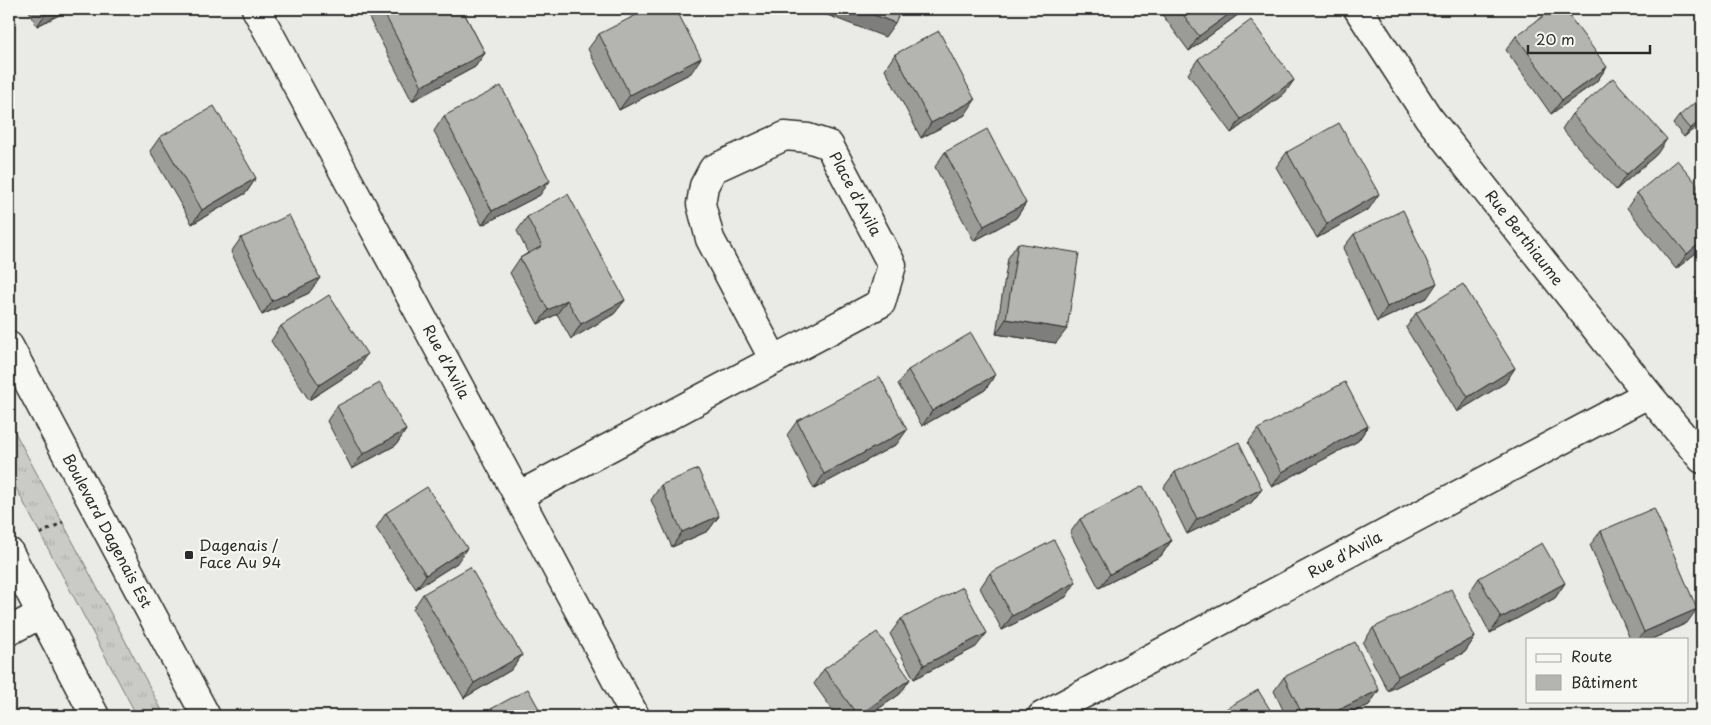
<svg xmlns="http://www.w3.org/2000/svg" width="1711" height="725" font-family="'Playpen Sans',sans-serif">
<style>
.grass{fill:url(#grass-tufts);stroke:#7a7a79}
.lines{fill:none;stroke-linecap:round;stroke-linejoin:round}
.minor-casing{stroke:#2b2b2b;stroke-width:31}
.major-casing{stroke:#2b2b2b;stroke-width:31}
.path{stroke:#2b2b2b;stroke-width:3;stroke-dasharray:4 4;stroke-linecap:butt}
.minor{stroke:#f6f6f2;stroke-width:28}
.major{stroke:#f6f6f2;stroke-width:28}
.wall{fill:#9b9b98;stroke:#2b2b2b}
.shaded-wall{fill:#7e7e7c;stroke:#2b2b2b}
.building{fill:#b4b4b1;stroke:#2b2b2b}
.poi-dot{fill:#2b2b2b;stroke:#f6f6f2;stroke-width:2}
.labels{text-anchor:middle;stroke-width:4.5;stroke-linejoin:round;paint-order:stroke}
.street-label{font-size:15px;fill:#2b2b2b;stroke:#f6f6f2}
.poi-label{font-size:15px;fill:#2b2b2b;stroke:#f6f6f2;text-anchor:start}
</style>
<defs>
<pattern id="grass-tufts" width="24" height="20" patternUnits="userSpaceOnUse" patternTransform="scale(1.25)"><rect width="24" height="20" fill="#cacac7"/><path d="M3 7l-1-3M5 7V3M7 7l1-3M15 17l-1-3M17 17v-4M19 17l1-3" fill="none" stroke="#aeaeab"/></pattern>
</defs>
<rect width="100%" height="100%" fill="#eaeae6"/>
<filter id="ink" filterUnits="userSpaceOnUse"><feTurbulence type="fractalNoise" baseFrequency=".02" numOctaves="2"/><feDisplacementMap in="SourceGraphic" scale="10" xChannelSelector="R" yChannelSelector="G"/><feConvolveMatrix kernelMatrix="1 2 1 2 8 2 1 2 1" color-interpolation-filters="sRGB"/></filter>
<g filter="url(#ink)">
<path class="grass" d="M 9,421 L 165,716 L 137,716 L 9,475 Z"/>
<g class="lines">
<g class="minor-casing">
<path id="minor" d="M 256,9 L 518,496 L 635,716
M 1358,9 L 1428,117 L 1648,394 L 1702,459
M 518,496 L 881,303 L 892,265 L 829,145 L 808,138 L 785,136 L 713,169 L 704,186 L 701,204 L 710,239 L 774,360
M 9,631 L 41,614
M 1042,716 L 1648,394"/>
</g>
<g class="major-casing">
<path id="major" d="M 9,346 L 206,716
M 9,552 L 95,716"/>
</g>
<path class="path" d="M 40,534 L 63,522"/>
<use href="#minor" class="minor"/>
<use href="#major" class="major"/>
</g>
<path class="wall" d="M 28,9 L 71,9 L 37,26 Z
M 375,9 L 462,9 L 485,53 L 475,67 L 412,101 L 369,18 Z
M 1158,9 L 1242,9 L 1239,14 L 1189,51 Z
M 599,34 L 691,73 L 619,110 L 588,49 Z
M 1516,36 L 1607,67 L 1596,82 L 1551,114 L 1506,50 Z
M 895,54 L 965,115 L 921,138 L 885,69 Z
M 1198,59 L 1294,80 L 1284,94 L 1231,133 L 1188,74 Z
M 1702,103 L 1702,122 L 1684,137 L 1673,124 L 1679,116 Z
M 1572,114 L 1657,154 L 1616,190 L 1562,129 Z
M 444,116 L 540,195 L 482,225 L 434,131 Z
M 160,137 L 256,178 L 246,193 L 192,224 L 150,151 Z
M 945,152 L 1026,203 L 1016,218 L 974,241 L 935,167 Z
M 1287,152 L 1369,209 L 1317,238 L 1276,167 Z
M 1637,193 L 1702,248 L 1676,269 L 1627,208 Z
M 527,217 L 625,300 L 614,314 L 571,339 L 557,314 L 538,324 L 510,273 L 520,258 L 528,253 L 517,231 Z
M 1354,234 L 1427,298 L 1377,322 L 1343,248 Z
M 241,238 L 309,293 L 262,315 L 231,252 Z
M 1018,243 L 1056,343 L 996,334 L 1008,258 Z
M 1702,284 L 1702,301 L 1696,293 Z
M 1416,313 L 1515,368 L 1505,383 L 1457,412 L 1406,328 Z
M 281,326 L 357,369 L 309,400 L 271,341 Z
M 908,370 L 995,375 L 985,390 L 922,426 L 898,384 Z
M 337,406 L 406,430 L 396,445 L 352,469 L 327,421 Z
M 797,421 L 897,444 L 814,489 L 787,435 Z
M 1368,426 L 1358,441 L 1272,487 L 1248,443 L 1258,429 Z
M 1175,472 L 1262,489 L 1251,503 L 1187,534 L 1164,487 Z
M 661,485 L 719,516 L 708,531 L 672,547 L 651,500 Z
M 386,513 L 457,563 L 416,589 L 376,528 Z
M 1080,519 L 1171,541 L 1161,556 L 1099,588 L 1070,533 Z
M 1601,531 L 1687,623 L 1652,639 L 1630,639 L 1590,545 Z
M 990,573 L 1066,597 L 1002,630 L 980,588 Z
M 1479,578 L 1565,583 L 1555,598 L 1490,633 L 1469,593 Z
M 423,594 L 522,655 L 511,670 L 464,698 L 413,609 Z
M 901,619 L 976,647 L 914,679 L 890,634 Z
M 1373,628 L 1475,637 L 1465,652 L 1388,691 L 1363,643 Z
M 824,669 L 910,679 L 900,694 L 868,716 L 837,716 L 814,684 Z
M 1284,677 L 1379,690 L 1369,705 L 1345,716 L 1286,716 L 1274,691 Z"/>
<path class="shaded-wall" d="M 49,9 L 71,9 L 37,26 Z
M 815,9 L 859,9 L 895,23 L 885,37 L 814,10 Z
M 1236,9 L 1242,9 L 1239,14 L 1189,51 L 1199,36 Z
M 485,53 L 475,67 L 412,101 L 422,86 Z
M 701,58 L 691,73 L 619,110 L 630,95 Z
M 1607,67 L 1596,82 L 1551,114 L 1562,100 Z
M 1294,80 L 1284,94 L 1231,133 L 1241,119 Z
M 975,100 L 965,115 L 921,138 L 931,123 Z
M 1702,119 L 1702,122 L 1684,137 L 1690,129 Z
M 1667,139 L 1657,154 L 1616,190 L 1626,175 Z
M 256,178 L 246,193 L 192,224 L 202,210 Z
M 550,181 L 540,195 L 482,225 L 492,211 Z
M 1379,194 L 1369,209 L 1317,238 L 1327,224 Z
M 1026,203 L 1016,218 L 974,241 L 984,226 Z
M 1702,241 L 1702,248 L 1676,269 L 1687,254 Z
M 320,278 L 309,293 L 262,315 L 272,301 Z
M 1437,283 L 1427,298 L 1377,322 L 1387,307 Z
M 567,300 L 557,314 L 538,324 L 548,310 Z
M 625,300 L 614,314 L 571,339 L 581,324 Z
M 1006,319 L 1067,329 L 1056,343 L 996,334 Z
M 367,354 L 357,369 L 309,400 L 319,385 Z
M 1515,368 L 1505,383 L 1457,412 L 1468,397 Z
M 995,375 L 985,390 L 922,426 L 932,411 Z
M 1368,426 L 1358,441 L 1272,487 L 1282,472 Z
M 406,430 L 396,445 L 352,469 L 363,454 Z
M 907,430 L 897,444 L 814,489 L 824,474 Z
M 1262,489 L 1251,503 L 1187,534 L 1197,519 Z
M 719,516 L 708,531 L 672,547 L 682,532 Z
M 1171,541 L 1161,556 L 1099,588 L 1110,574 Z
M 467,548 L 457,563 L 416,589 L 426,575 Z
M 1076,582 L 1066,597 L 1002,630 L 1012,616 Z
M 1565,583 L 1555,598 L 1490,633 L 1501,618 Z
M 1697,609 L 1687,623 L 1652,639 L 1639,639 L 1644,632 Z
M 987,633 L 976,647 L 914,679 L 924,665 Z
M 1475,637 L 1465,652 L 1388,691 L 1398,676 Z
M 522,655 L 511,670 L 464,698 L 474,683 Z
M 910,679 L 900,694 L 868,716 L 858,716 Z
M 1379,690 L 1369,705 L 1345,716 L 1326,716 Z"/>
<path class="building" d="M 382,9 L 462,9 L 485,53 L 422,86 Z
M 648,9 L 676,9 L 701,58 L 630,95 L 599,34 Z
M 859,9 L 901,9 L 895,23 Z
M 1179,9 L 1236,9 L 1199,36 Z
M 1553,9 L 1564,9 L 1607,67 L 1562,100 L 1516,36 Z
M 1251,20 L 1294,80 L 1241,119 L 1198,59 Z
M 939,31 L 975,100 L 931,123 L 895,54 Z
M 1613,78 L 1667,139 L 1626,175 L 1572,114 Z
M 501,86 L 550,181 L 492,211 L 444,116 Z
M 1699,99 L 1702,103 L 1702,119 L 1690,129 L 1679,116 Z
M 214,106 L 256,178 L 202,210 L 160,137 Z
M 1339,123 L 1379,194 L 1327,224 L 1287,152 Z
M 987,129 L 1026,203 L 984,226 L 945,152 Z
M 1677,160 L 1702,190 L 1702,241 L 1687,254 L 1637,193 Z
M 568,194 L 625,300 L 581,324 L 567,300 L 548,310 L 520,258 L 542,246 L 527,217 Z
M 1403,210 L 1437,283 L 1387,307 L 1354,234 Z
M 289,215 L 320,278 L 272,301 L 241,238 Z
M 1018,243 L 1079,253 L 1067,329 L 1006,319 Z
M 1463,284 L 1515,368 L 1468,397 L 1416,313 Z
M 329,295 L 367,354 L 319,385 L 281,326 Z
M 971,333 L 995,375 L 932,411 L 908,370 Z
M 880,377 L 907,430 L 824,474 L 797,421 Z
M 1345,382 L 1368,426 L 1282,472 L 1258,429 Z
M 380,383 L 406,430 L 363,454 L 337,406 Z
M 1239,442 L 1262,489 L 1197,519 L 1175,472 Z
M 698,469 L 719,516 L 682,532 L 661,485 Z
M 1143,486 L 1171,541 L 1110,574 L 1080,519 Z
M 427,487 L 467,548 L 426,575 L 386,513 Z
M 1654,508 L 1697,609 L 1644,632 L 1601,531 Z
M 1054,540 L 1076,582 L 1012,616 L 990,573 Z
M 1542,543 L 1565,583 L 1501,618 L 1479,578 Z
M 470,567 L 522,655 L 474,683 L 423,594 Z
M 963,587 L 987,633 L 924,665 L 901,619 Z
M 1451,589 L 1475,637 L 1398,676 L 1373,628 Z
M 877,632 L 910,679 L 858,716 L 824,669 Z
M 1355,642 L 1379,690 L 1326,716 L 1303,716 L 1284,677 Z
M 528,689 L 543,716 L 478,716 Z
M 1258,690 L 1274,716 L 1214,716 Z"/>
</g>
<rect class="poi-dot" x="184" y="550" width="10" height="10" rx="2.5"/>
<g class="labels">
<g class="street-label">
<text transform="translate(855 194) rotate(62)" y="5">Place d'Avila</text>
<text transform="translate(1524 238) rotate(52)" y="5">Rue Berthiaume</text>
<text transform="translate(446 362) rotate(62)" y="5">Rue d'Avila</text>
<text transform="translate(107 531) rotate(62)" y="5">Boulevard Dagenais Est</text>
<text transform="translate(1345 555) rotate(-28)" y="5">Rue d'Avila</text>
</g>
<g class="poi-label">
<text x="199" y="551">Dagenais /<tspan x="199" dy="17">Face Au 94</tspan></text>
</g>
</g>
<rect width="1711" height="725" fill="none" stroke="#f6f6f2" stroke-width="30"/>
<rect x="15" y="15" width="1681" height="695" fill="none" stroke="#2b2b2b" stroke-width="2" filter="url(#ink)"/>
<rect x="1526" y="638" width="162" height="65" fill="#f6f6f2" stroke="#a5a5a2"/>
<rect x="1536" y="654" width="25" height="8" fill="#f6f6f2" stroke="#a5a5a2"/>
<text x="1571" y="662" font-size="15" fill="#2b2b2b">Route</text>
<rect x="1536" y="675" width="25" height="15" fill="#b4b4b1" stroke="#a5a5a2"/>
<text x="1571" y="688" font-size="15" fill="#2b2b2b">Bâtiment</text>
<path d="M1528 45v8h122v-8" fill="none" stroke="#2b2b2b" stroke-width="2.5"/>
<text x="1536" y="45" font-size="15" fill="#2b2b2b" stroke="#f6f6f2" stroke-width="4" paint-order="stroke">20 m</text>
</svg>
